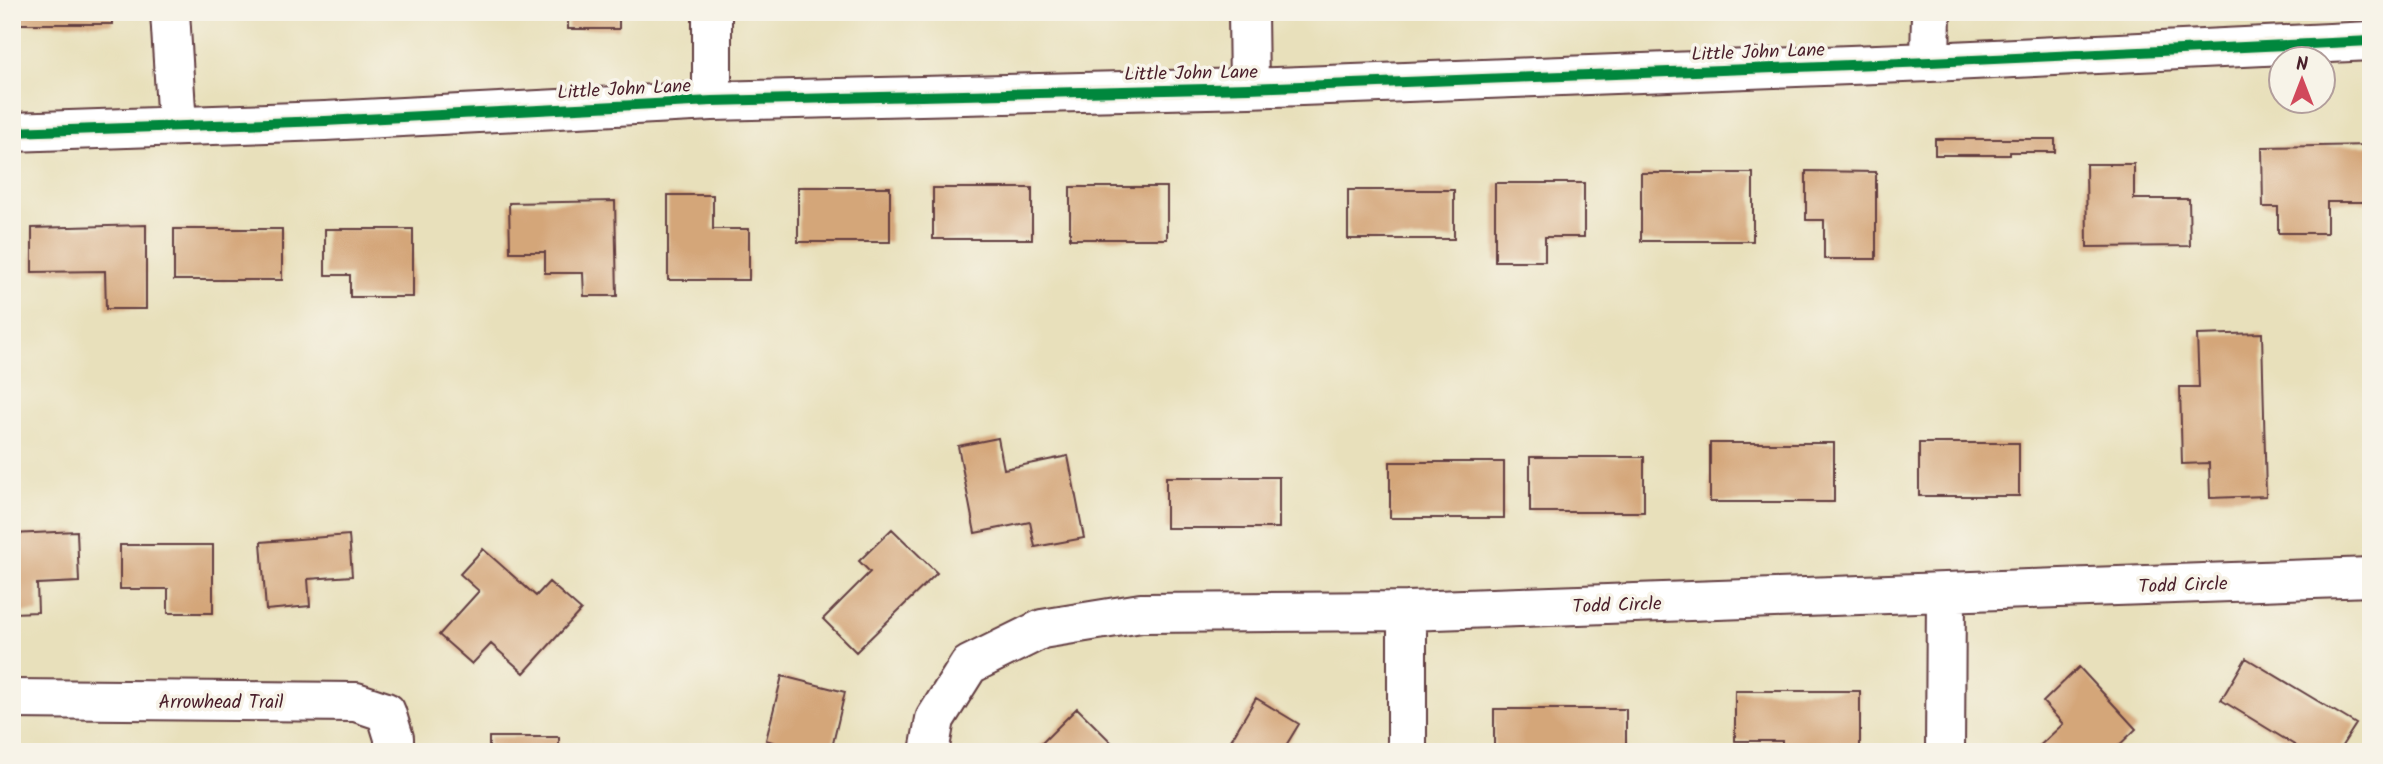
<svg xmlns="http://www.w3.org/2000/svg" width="2383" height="764" font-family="Kalam,sans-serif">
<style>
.building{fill:#d4a679}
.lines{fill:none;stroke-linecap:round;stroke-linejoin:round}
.minor-casing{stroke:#623c41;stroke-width:42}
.minor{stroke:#fff;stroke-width:38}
.cycleway-casing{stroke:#f7f3e8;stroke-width:15}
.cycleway{stroke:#00873e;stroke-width:10}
.labels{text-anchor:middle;stroke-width:7;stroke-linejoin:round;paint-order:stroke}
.street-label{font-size:19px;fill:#4a1f2b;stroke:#f7f3e8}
</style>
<rect width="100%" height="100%" fill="#f7f3e8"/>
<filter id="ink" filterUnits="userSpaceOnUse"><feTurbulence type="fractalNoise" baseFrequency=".0143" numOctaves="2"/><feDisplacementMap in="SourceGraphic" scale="14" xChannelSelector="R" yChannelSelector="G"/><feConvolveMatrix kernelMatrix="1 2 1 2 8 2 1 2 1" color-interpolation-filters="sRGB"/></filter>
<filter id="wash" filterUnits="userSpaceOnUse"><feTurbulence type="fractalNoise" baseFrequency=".00686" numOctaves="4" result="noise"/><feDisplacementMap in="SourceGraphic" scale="28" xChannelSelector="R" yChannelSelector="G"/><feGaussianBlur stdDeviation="1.57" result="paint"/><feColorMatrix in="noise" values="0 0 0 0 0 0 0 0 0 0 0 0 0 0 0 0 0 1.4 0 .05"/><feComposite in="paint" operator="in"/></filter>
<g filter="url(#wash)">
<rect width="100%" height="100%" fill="#e8e0bb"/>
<g id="blocks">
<path class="building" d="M 12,12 L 112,12 L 112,24 L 12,24 Z
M 568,12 L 619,12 L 619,29 L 568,29 Z
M 1935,139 L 2055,139 L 2055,152 L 2010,152 L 2010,155 L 1935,155 Z
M 2371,145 L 2371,202 L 2327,202 L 2327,233 L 2278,233 L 2278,207 L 2263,207 L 2262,147 Z
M 2086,164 L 2134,164 L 2134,199 L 2189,199 L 2190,246 L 2087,247 Z
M 1806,171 L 1876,172 L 1876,259 L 1824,259 L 1824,220 L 1806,220 Z
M 1641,173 L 1753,173 L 1753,241 L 1641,241 Z
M 1495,183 L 1584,183 L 1584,237 L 1545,237 L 1545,261 L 1495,261 Z
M 798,187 L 890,187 L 890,242 L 798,242 Z
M 1070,187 L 1167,187 L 1167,239 L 1070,239 Z
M 933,188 L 1032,188 L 1032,239 L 933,239 Z
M 1348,190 L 1454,190 L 1454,239 L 1348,239 Z
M 668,195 L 713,195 L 713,229 L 749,229 L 749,280 L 668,280 Z
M 615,201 L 617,296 L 584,296 L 583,273 L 545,273 L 545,252 L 510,252 L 509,203 Z
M 146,225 L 146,309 L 106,309 L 105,271 L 32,272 L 32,228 Z
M 174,229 L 282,229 L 282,280 L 174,280 Z
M 325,229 L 413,229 L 413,297 L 350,297 L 350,275 L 325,275 Z
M 2262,333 L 2266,496 L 2210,498 L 2209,463 L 2182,464 L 2180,387 L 2199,387 L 2197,335 Z
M 998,438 L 1004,469 L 1068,456 L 1084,538 L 1035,547 L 1030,522 L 975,533 L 958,446 Z
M 1710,443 L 1834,443 L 1834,502 L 1710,502 Z
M 1919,443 L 2019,443 L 2019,496 L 1919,496 Z
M 1530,457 L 1644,457 L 1644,512 L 1530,512 Z
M 1390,462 L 1504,462 L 1504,518 L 1390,518 Z
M 1166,477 L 1279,477 L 1279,528 L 1166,528 Z
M 892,529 L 937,573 L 856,652 L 823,619 L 870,572 L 859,561 Z
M 77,531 L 79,582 L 37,584 L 38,612 L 12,613 L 12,534 Z
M 349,535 L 352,576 L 308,579 L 310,606 L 266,610 L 261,542 Z
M 120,545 L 213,545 L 213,613 L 168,613 L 168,589 L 120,589 Z
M 483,549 L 536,596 L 549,582 L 581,610 L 524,673 L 491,644 L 472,664 L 439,635 L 479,591 L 460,574 Z
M 2246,658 L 2356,724 L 2338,752 L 2306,752 L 2221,700 Z
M 2079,667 L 2136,729 L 2112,752 L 2033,752 L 2063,724 L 2043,702 Z
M 782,676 L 845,692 L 831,752 L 777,752 L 779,744 L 766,740 Z
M 1735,691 L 1860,691 L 1860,752 L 1782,752 L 1782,741 L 1735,741 Z
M 1256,698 L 1299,724 L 1282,752 L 1224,752 Z
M 1077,708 L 1116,747 L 1111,752 L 1033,752 Z
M 1494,709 L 1626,709 L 1626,752 L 1494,752 Z
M 489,737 L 559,737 L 559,752 L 489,752 Z"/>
</g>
</g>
<g filter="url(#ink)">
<use href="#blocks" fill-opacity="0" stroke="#623c41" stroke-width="2"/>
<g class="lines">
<g class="minor-casing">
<path id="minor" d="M 170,12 L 177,126
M 712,12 L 712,101
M 1248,12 L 1249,88
M 1930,62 L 1931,12
M 12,132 L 325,121 L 712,101 L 1249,88 L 1930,62 L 2371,41
M 1407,611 L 1407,752
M 12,699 L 356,702 L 386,712 L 394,738 L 394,752
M 929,752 L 935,719 L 969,665 L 1042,629 L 1141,613 L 1407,611 L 2371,577
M 1945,752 L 1946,593"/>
</g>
<use href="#minor" class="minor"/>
<g class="cycleway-casing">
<path id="cycleway" d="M 12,132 L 325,121 L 712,101 L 1249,88 L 1930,62 L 2371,41"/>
</g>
<use href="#cycleway" class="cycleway"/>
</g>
</g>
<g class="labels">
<g class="street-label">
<text transform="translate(1758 51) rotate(-2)" y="7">Little John Lane</text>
<text transform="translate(1191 72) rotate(-1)" y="7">Little John Lane</text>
<text transform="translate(624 88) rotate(-3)" y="7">Little John Lane</text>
<text transform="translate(2183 584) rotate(-2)" y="7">Todd Circle</text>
<text transform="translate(1617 604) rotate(-2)" y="7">Todd Circle</text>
<text x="221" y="708">Arrowhead Trail</text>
</g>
</g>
<rect width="2383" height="764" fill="none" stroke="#f7f3e8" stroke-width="42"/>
<g transform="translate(2302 80)"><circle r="33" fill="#f7f3e8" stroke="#b29e9c" stroke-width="2"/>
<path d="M0-5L12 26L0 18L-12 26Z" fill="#d1495b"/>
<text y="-10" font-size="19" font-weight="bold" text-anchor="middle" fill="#4a1f2b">N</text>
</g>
</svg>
